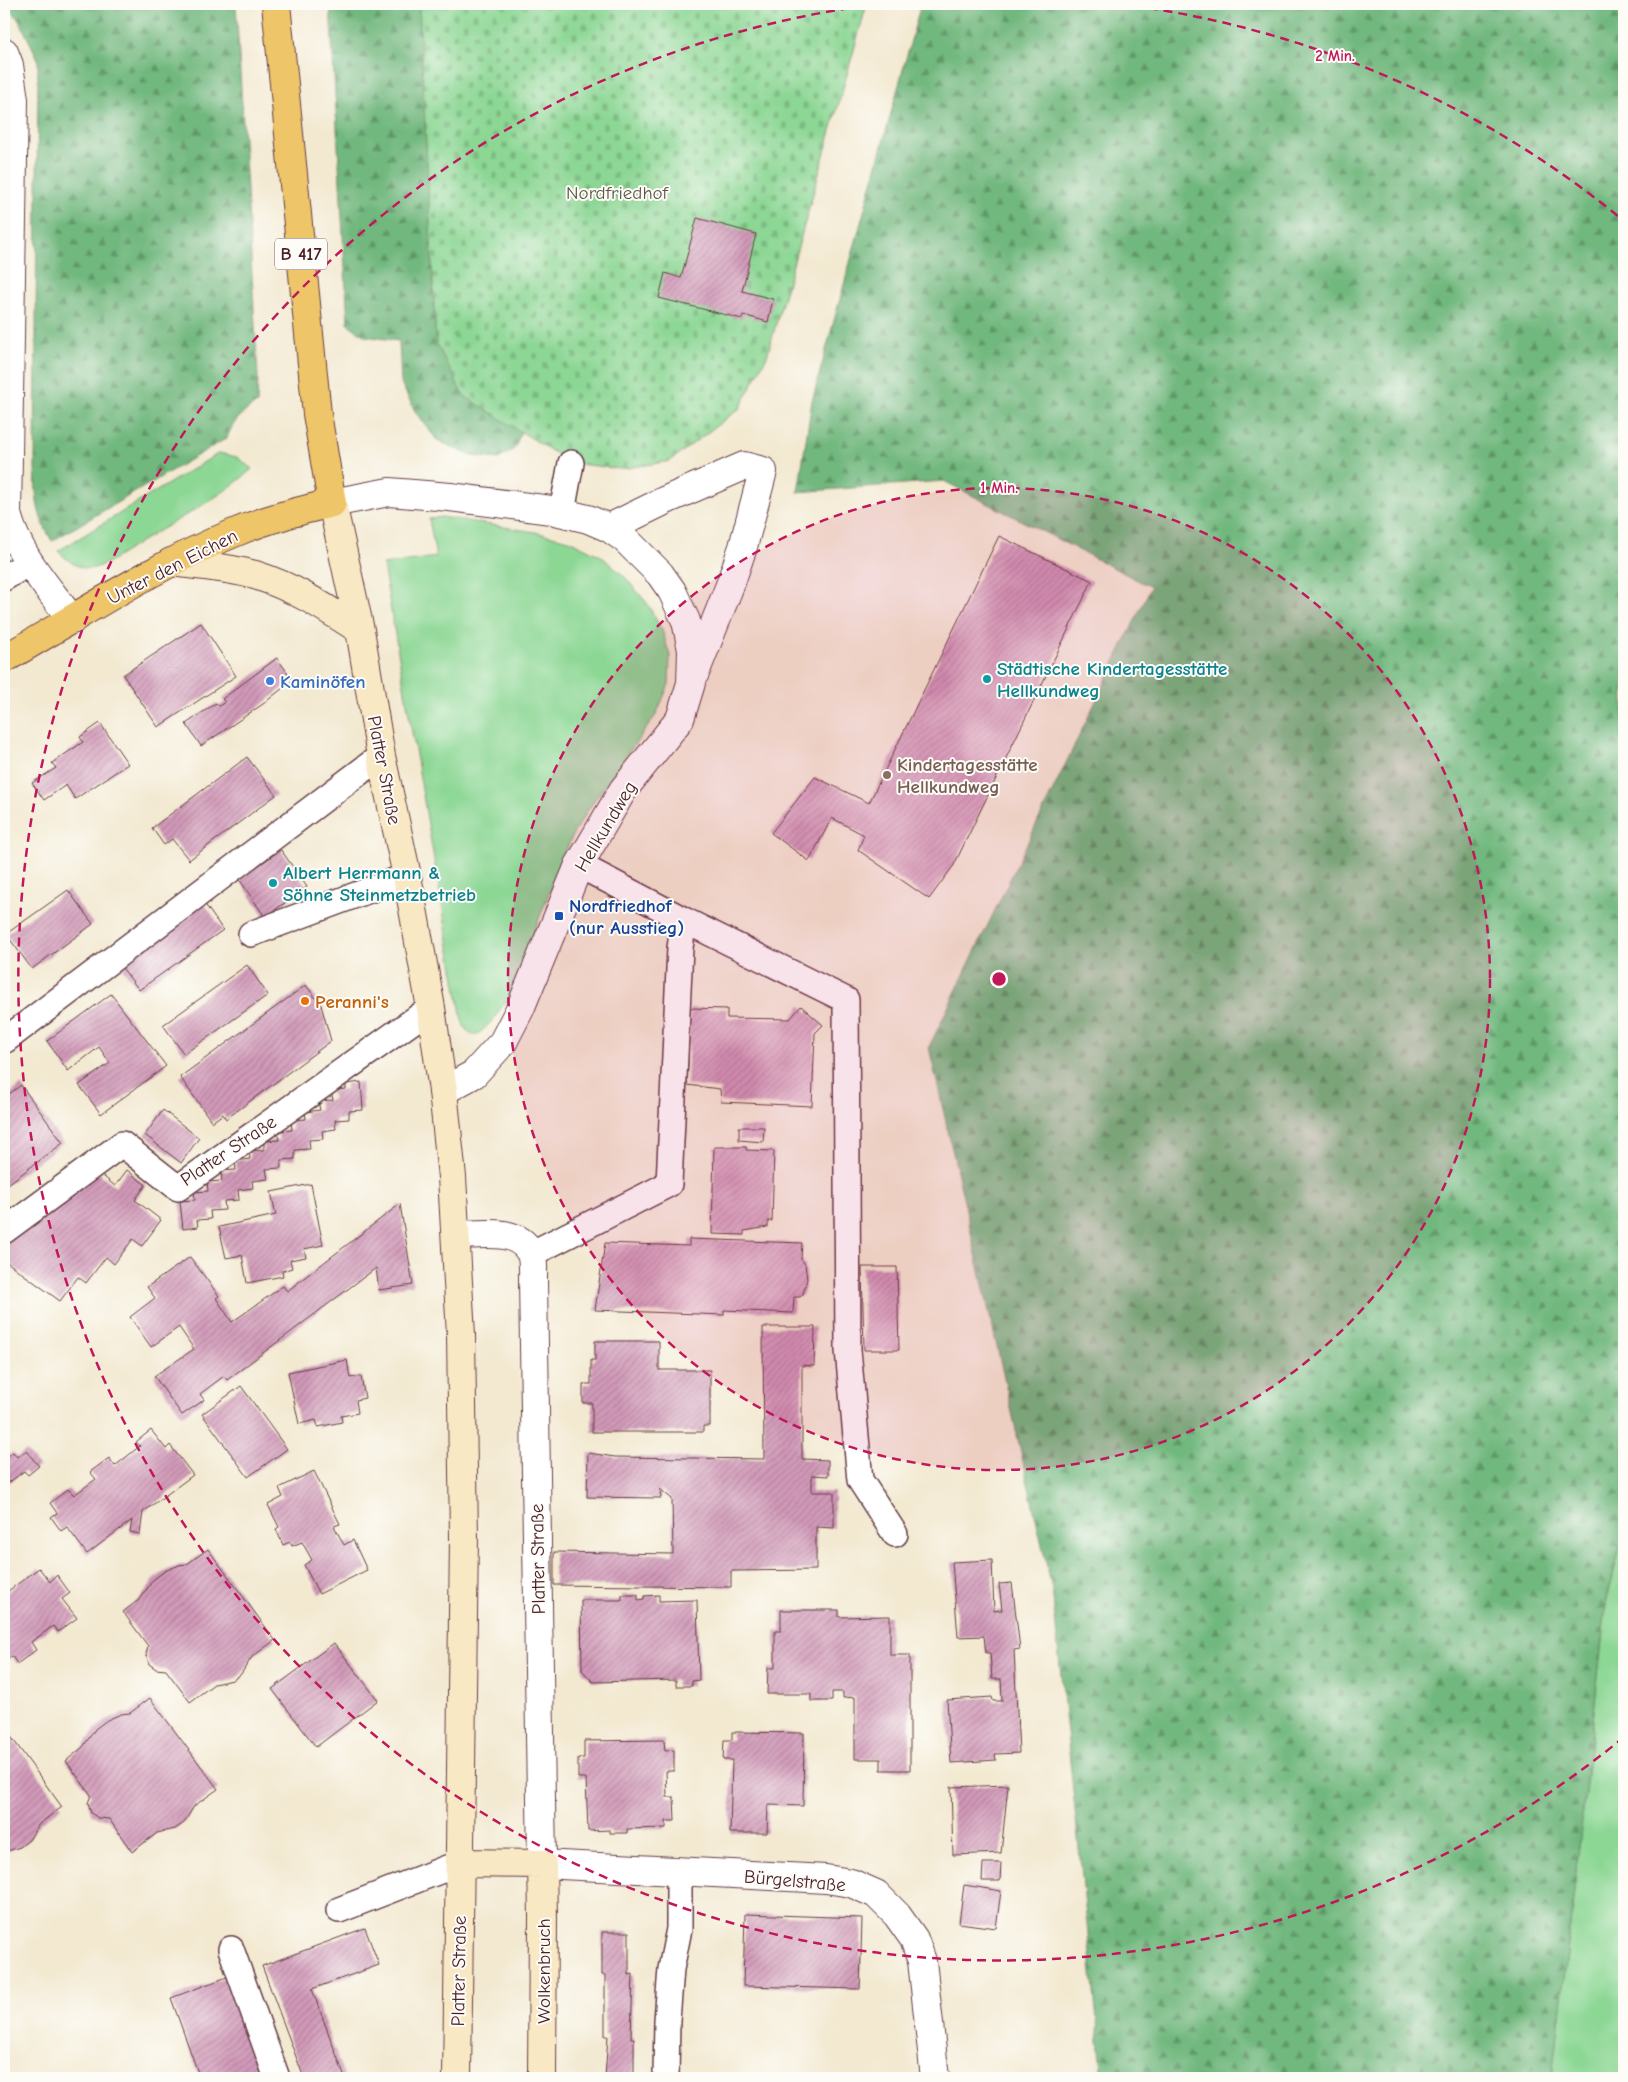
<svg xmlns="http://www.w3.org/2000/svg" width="1628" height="2082" font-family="'Comic Neue',sans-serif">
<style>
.green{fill:#8cd794;stroke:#6b7b60}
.forest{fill:url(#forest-firs);stroke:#5e6c54}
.cemetery{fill:url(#cemetery-stones);stroke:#6b7b60}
.building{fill:url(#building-hatch)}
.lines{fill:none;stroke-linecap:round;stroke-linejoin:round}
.lane-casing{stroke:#633d44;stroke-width:28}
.street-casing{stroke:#633d44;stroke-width:30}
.secondary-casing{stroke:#633d44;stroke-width:30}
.primary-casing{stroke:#633d44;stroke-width:30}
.lane{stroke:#fff;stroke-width:25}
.street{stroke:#fff;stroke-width:28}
.secondary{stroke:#f8e8c3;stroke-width:28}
.primary{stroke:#eec569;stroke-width:28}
.ring{fill:none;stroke:#c2185b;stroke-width:2.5;stroke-dasharray:9 6}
.culture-dot{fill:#0f9aa8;stroke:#fdfcf7;stroke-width:2}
.shop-dot{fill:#3f7fe0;stroke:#fdfcf7;stroke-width:2}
.education-dot{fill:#8d6e63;stroke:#fdfcf7;stroke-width:2}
.transit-dot{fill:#1a4fb4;stroke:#fdfcf7;stroke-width:2}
.food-dot{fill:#e8710a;stroke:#fdfcf7;stroke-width:2}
.labels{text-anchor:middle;stroke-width:4;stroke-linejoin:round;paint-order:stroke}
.shield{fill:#fdfcf7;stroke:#806168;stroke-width:1}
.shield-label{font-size:18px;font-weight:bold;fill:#4a1f2b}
.park-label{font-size:19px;fill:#5e564a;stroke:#fdfcf7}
.street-label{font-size:19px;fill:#4a1f2b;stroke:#fdfcf7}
.culture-label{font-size:19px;font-weight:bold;fill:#0d838f;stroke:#fdfcf7;text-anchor:start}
.shop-label{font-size:19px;font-weight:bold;fill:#366cbe;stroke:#fdfcf7;text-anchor:start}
.education-label{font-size:19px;font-weight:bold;fill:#785e54;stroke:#fdfcf7;text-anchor:start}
.transit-label{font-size:19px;font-weight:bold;fill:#164399;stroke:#fdfcf7;text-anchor:start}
.food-label{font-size:19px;font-weight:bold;fill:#c56008;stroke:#fdfcf7;text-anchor:start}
.centre{fill:#c2185b;stroke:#fdfcf7;stroke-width:2.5}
.ring-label{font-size:15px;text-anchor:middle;font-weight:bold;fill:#c2185b;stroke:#fdfcf7;stroke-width:4;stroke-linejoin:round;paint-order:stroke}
</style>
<defs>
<pattern id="forest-firs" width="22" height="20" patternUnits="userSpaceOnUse" patternTransform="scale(1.25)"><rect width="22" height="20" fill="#71b87e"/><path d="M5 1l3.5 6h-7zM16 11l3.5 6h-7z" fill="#5f9567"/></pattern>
<pattern id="cemetery-stones" width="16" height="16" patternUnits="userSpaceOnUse" patternTransform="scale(1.25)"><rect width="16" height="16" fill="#8cd794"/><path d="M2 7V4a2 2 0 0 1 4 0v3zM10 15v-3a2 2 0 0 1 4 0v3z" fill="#7ab880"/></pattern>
<pattern id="building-hatch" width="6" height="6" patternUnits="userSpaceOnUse" patternTransform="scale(1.25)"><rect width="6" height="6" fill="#d29ab9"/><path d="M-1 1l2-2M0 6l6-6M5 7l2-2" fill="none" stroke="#ac7d97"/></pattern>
</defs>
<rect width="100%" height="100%" fill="#fdfcf7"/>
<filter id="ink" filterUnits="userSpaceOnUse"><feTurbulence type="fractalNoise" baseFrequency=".02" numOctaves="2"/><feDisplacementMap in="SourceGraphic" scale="10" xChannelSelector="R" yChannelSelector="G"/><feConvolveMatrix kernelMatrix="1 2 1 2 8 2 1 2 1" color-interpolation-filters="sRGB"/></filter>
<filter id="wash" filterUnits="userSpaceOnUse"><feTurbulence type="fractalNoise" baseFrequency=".0096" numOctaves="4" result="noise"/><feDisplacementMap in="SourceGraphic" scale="20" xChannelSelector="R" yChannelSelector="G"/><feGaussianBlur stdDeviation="1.12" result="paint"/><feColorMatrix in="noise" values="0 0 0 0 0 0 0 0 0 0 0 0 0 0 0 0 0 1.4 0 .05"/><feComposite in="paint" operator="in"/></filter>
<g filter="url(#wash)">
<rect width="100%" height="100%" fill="#f3e9d1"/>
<path class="green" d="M 219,453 L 237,457 L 252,469 C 221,498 177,519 142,541 C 129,549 109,564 94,568 C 80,571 67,560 58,551 Z
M 442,517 L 535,532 L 569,540 L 601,556 L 625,577 L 647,603 L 662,630 L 670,656 L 669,684 L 656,715 L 595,799 L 574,832 L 558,869 L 509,997 L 492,1021 L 480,1033 L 471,1035 L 465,1028 L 462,1020 L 383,565 L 436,557 L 429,519 Z
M 1624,1531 L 1624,2078 L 1553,2078 L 1606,1604 Z"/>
<path class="forest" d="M 7,4 L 236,4 L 258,376 L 257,403 C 242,413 233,421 227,438 L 52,541 C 35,512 36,497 35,465 L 38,59 L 20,22 Z
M 330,4 L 419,4 L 436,342 L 463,395 L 521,431 L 515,448 L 499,459 L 471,456 L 437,440 L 416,413 L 401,383 L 399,341 L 365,336 L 348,324 Z
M 921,4 L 1624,4 L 1624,1531 L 1606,1604 L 1553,2078 L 1103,2078 L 1052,1589 L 929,1047 L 1151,587 L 944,481 L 798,492 L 812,401 Z"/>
<path class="cemetery" d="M 419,4 L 867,4 L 767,356 L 740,408 L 670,461 L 621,469 L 571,463 L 463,395 L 436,342 Z"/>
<g id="blocks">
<path class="building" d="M 697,218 L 756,234 L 742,291 L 773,299 L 768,322 L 743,315 L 742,319 L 659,298 L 665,273 L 681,278 Z
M 999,536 L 1092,581 L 954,865 L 929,899 L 858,850 L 864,835 L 832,818 L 809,861 L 771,833 L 815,777 L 869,803 Z
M 201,623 L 236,676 L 158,727 L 123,675 Z
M 277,658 L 293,680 L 263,704 L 201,746 L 186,724 L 216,703 L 219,706 L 225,702 L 222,699 Z
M 100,723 L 128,764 L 75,799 L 66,785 L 44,800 L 32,783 L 56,768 L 52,763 L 83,742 L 80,737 Z
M 247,757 L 276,795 L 189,860 L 172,839 L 164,845 L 152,828 Z
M 281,850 L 307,887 L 265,917 L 239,879 Z
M 68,890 L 93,924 L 32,969 L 6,934 Z
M 202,900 L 223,930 L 139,990 L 117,961 Z
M 247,965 L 268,995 L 184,1054 L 163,1025 Z
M 306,985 L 321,1005 L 331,1041 L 226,1119 L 223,1114 L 212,1122 L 180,1077 Z
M 111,994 L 166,1066 L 101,1114 L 79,1085 L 110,1063 L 99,1047 L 68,1071 L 47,1041 Z
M 801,1006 L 823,1025 L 815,1033 L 812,1106 L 721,1102 L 720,1089 L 687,1085 L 690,1008 L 727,1009 L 727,1018 L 790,1019 Z
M 361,1082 L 363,1110 L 349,1111 L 349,1119 L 335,1120 L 336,1129 L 322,1131 L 323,1139 L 309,1140 L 310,1149 L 295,1150 L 295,1159 L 281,1160 L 281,1168 L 266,1169 L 268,1179 L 252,1181 L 253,1188 L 238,1190 L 239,1200 L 224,1201 L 225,1210 L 210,1211 L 211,1219 L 197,1220 L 198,1227 L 183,1229 L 180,1201 L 195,1200 L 194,1192 L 208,1191 L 207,1182 L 222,1181 L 221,1171 L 236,1170 L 235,1161 L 250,1159 L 249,1151 L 264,1150 L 264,1141 L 279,1140 L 277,1131 L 292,1130 L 291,1120 L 306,1119 L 305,1112 L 320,1110 L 318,1101 L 333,1100 L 331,1091 L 346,1089 L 346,1084 Z
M 21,1085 L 63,1143 L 4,1187 L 4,1098 Z
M 163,1110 L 199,1138 L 181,1163 L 145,1135 Z
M 739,1127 L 764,1127 L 763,1142 L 739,1140 Z
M 714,1147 L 746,1147 L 746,1150 L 774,1151 L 772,1221 L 768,1221 L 768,1227 L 744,1231 L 744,1235 L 712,1234 Z
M 127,1170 L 146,1185 L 135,1200 L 161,1220 L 142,1246 L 133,1239 L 114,1264 L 106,1257 L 86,1283 L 78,1277 L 60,1301 L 4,1260 L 4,1236 L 98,1172 L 115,1186 Z
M 311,1184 L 323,1245 L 304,1249 L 306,1257 L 290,1260 L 292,1268 L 282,1271 L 283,1276 L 247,1283 L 242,1255 L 226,1258 L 219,1227 L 276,1215 L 271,1192 Z
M 400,1204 L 413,1285 L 379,1290 L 376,1268 L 227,1380 L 224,1376 L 200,1394 L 204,1400 L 182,1415 L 154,1376 L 194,1349 L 179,1327 L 151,1347 L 130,1317 L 155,1298 L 147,1287 L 190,1257 L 219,1296 L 216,1298 L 232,1322 L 283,1286 L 287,1291 Z
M 689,1239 L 802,1243 L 801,1259 L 805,1264 L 807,1279 L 803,1294 L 800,1297 L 794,1297 L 793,1313 L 724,1310 L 724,1315 L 595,1310 L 605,1243 L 689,1246 Z
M 862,1267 L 897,1267 L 899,1350 L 864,1350 Z
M 763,1327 L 815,1327 L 814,1366 L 802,1365 L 802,1459 L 828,1460 L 828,1476 L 812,1475 L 812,1492 L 834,1492 L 834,1528 L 816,1527 L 816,1570 L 731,1571 L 731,1587 L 554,1585 L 554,1552 L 673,1554 L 672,1499 L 660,1489 L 661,1498 L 587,1497 L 588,1453 L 615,1457 L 764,1459 Z
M 595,1341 L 659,1341 L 659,1370 L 710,1370 L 710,1426 L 703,1426 L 703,1432 L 592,1432 L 592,1403 L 583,1403 L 583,1384 L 591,1384 L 591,1360 L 595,1360 Z
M 347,1360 L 350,1378 L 361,1376 L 365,1398 L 356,1400 L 358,1413 L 341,1416 L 342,1422 L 318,1427 L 316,1420 L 299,1424 L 288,1372 Z
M 241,1386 L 287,1449 L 248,1477 L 202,1414 Z
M 151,1430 L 166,1449 L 170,1445 L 193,1475 L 143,1512 L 140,1534 L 130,1532 L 132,1520 L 87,1554 L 67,1527 L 61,1531 L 51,1517 L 57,1513 L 50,1503 L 68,1489 L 74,1495 L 96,1479 L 90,1472 L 109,1458 L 115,1466 L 140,1446 L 136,1442 Z
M 26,1451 L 39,1466 L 28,1475 L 24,1471 L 6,1485 L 4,1482 L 4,1459 L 13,1452 L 17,1457 Z
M 314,1471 L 340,1524 L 334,1526 L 344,1545 L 353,1540 L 367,1570 L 319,1594 L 304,1565 L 312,1560 L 302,1542 L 292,1546 L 290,1542 L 283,1545 L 276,1529 L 279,1527 L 268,1505 L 283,1497 L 279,1488 Z
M 208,1549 L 275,1640 L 252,1657 L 241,1674 L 233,1680 L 214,1684 L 190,1702 L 166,1670 L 156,1669 L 149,1664 L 146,1654 L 148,1646 L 123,1612 L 141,1598 L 153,1580 L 165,1571 L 179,1565 L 187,1564 Z
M 992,1560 L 994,1611 L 1002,1610 L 999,1584 L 1012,1583 L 1020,1649 L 1014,1650 L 1019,1753 L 995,1754 L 996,1760 L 951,1763 L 947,1700 L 992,1697 L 993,1701 L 1002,1701 L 1001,1679 L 992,1679 L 990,1653 L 986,1653 L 984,1636 L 958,1637 L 952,1562 Z
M 39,1568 L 50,1582 L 57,1575 L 70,1593 L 62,1599 L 77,1618 L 58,1632 L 53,1626 L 31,1642 L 36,1650 L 17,1664 L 12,1656 L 4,1662 L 4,1594 Z
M 622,1595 L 638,1595 L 638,1600 L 644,1599 L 644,1596 L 659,1595 L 659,1601 L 697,1600 L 699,1680 L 692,1681 L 692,1686 L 676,1686 L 676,1680 L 593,1682 L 582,1670 L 581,1600 L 622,1600 Z
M 781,1610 L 839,1610 L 839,1617 L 890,1616 L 890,1655 L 910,1655 L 910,1770 L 881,1770 L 881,1759 L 855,1759 L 855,1697 L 843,1698 L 843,1692 L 832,1692 L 832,1701 L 811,1701 L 811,1694 L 767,1694 L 768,1668 L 775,1668 L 775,1631 L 781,1631 Z
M 334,1643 L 378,1700 L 316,1747 L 272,1689 Z
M 150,1698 L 218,1789 L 194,1806 L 184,1823 L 175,1829 L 157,1833 L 132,1852 L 109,1819 L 98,1818 L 91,1813 L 88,1803 L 91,1795 L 66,1761 L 83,1747 L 95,1729 L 107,1720 L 121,1714 L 130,1713 Z
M 4,1727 L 62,1807 L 39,1824 L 29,1840 L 20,1847 L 4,1852 Z
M 732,1732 L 804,1733 L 803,1806 L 768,1805 L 767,1833 L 730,1833 L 732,1760 L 723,1760 L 724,1740 L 732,1740 Z
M 664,1740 L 665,1751 L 674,1750 L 674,1771 L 666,1771 L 667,1797 L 674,1797 L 675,1821 L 666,1821 L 666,1828 L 627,1829 L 627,1833 L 610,1833 L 610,1830 L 588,1831 L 586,1778 L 578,1778 L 578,1758 L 584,1758 L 584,1741 Z
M 1008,1785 L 1001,1853 L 953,1855 L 951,1787 Z
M 983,1863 L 1001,1863 L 1000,1881 L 982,1881 Z
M 964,1885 L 1001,1891 L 996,1928 L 959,1923 Z
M 745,1914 L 862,1918 L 860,1989 L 743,1986 Z
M 365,1928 L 379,1965 L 312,1989 L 345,2078 L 304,2078 L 262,1966 Z
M 602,1932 L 629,1932 L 629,1975 L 633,1974 L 631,2038 L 634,2038 L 634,2078 L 605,2078 L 608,2036 L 605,2036 L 605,1975 L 602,1975 Z
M 227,1977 L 265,2078 L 200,2078 L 171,1998 Z"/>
</g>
</g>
<g filter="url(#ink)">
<use href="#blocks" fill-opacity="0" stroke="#633d44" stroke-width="1"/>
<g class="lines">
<g class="lane-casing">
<path id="lane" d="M 562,512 L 571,463
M 4,578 L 30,562
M 579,865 L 684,920 L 846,1000 L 848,1350 L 860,1480 L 895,1534
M 251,934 L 407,876
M 4,1041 L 381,756
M 4,1231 L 122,1144 L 178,1188 L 431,1008
M 531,1254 L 669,1184 L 680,948 L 684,920
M 339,1910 L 460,1863
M 231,1949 L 277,2078
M 666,2078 L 667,2020 L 671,1969 L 679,1929 L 679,1872"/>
</g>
<g class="street-casing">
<path id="street" d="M 4,52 L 9,65 L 14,100 L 7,514 C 17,554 48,587 72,620
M 332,503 L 389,492 L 450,497 L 551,510 L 588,519 L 609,528 L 625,539 L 660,574 L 672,591 L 686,621 L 692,650 L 691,683 L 680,719 L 623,790 L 579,865 L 520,1009 L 503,1042 L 474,1074 L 443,1091
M 609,528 L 666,500 L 744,466 L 763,471 L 743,547 L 730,585 L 695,673
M 456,1235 C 479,1235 517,1227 530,1252 C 534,1259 533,1272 533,1280 L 542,1864 L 826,1879 L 851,1883 L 876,1894 L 897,1915 L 914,1939 L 922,1961 L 935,2078"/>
</g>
<g class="secondary-casing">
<path id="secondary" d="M 332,503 L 360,630 L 381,756 L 407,876 L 431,1008 L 443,1091 L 452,1177 L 461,1335 L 464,1538 L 457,2078
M 171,562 C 199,566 228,567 255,575 C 294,587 326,608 360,630
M 460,1863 L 542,1864 L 543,1917 L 542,2078"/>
</g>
<g class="primary-casing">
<path id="primary" d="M 4,659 C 79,616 154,566 234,533 C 266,519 299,511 332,503 L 317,414 L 276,4"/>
</g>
<use href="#lane" class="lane"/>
<use href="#street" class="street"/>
<use href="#secondary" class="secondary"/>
<use href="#primary" class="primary"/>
</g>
</g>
<circle cx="999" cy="979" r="491" fill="#c2185b" fill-opacity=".12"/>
<g class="ring">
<circle cx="999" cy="979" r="491"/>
<path d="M1624 1737A982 982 0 1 1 879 4M1119 4A982 982 0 0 1 1624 221"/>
</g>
<g class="culture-dot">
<circle cx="987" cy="679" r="5"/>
<circle cx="273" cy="883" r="5"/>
</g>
<circle class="shop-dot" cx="270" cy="681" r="5"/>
<circle class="education-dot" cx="887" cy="775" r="5"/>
<rect class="transit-dot" x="554" y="911" width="10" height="10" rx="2.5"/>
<circle class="food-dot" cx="305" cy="1001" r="5"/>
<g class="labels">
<rect class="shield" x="275" y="238.5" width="52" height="31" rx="4"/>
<g class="shield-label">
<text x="301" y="260">B 417</text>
</g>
<g class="park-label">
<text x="617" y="199">Nordfriedhof</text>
</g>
<g class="street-label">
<text transform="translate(172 566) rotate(-27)" y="7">Unter den Eichen</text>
<text transform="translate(385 770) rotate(79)" y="7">Platter Straße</text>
<text transform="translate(605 826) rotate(-59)" y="7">Hellkundweg</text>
<text transform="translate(228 1150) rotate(-34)" y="7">Platter Straße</text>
<text transform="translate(537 1559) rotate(-91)" y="7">Platter Straße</text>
<text transform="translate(795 1880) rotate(5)" y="7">Bürgelstraße</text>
<text transform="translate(458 1971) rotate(-89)" y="7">Platter Straße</text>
<text transform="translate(543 1971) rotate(-90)" y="7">Wolkenbruch</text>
</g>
<g class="culture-label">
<text x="997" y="675">Städtische Kindertagesstätte<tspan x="997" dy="22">Hellkundweg</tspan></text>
<text x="283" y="879">Albert Herrmann &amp;<tspan x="283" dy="22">Söhne Steinmetzbetrieb</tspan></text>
</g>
<g class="shop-label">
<text x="280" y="688">Kaminöfen</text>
</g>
<g class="education-label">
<text x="897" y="771">Kindertagesstätte<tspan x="897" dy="22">Hellkundweg</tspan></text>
</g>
<g class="transit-label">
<text x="569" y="912">Nordfriedhof<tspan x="569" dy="22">(nur Ausstieg)</tspan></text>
</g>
<g class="food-label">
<text x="315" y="1008">Peranni's</text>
</g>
</g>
<circle cx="999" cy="979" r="8" class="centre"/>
<g class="ring-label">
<text x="1335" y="61">2 Min.</text>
<text x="999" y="493">1 Min.</text>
</g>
<rect width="1628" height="2082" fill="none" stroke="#fdfcf7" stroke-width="20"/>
</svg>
